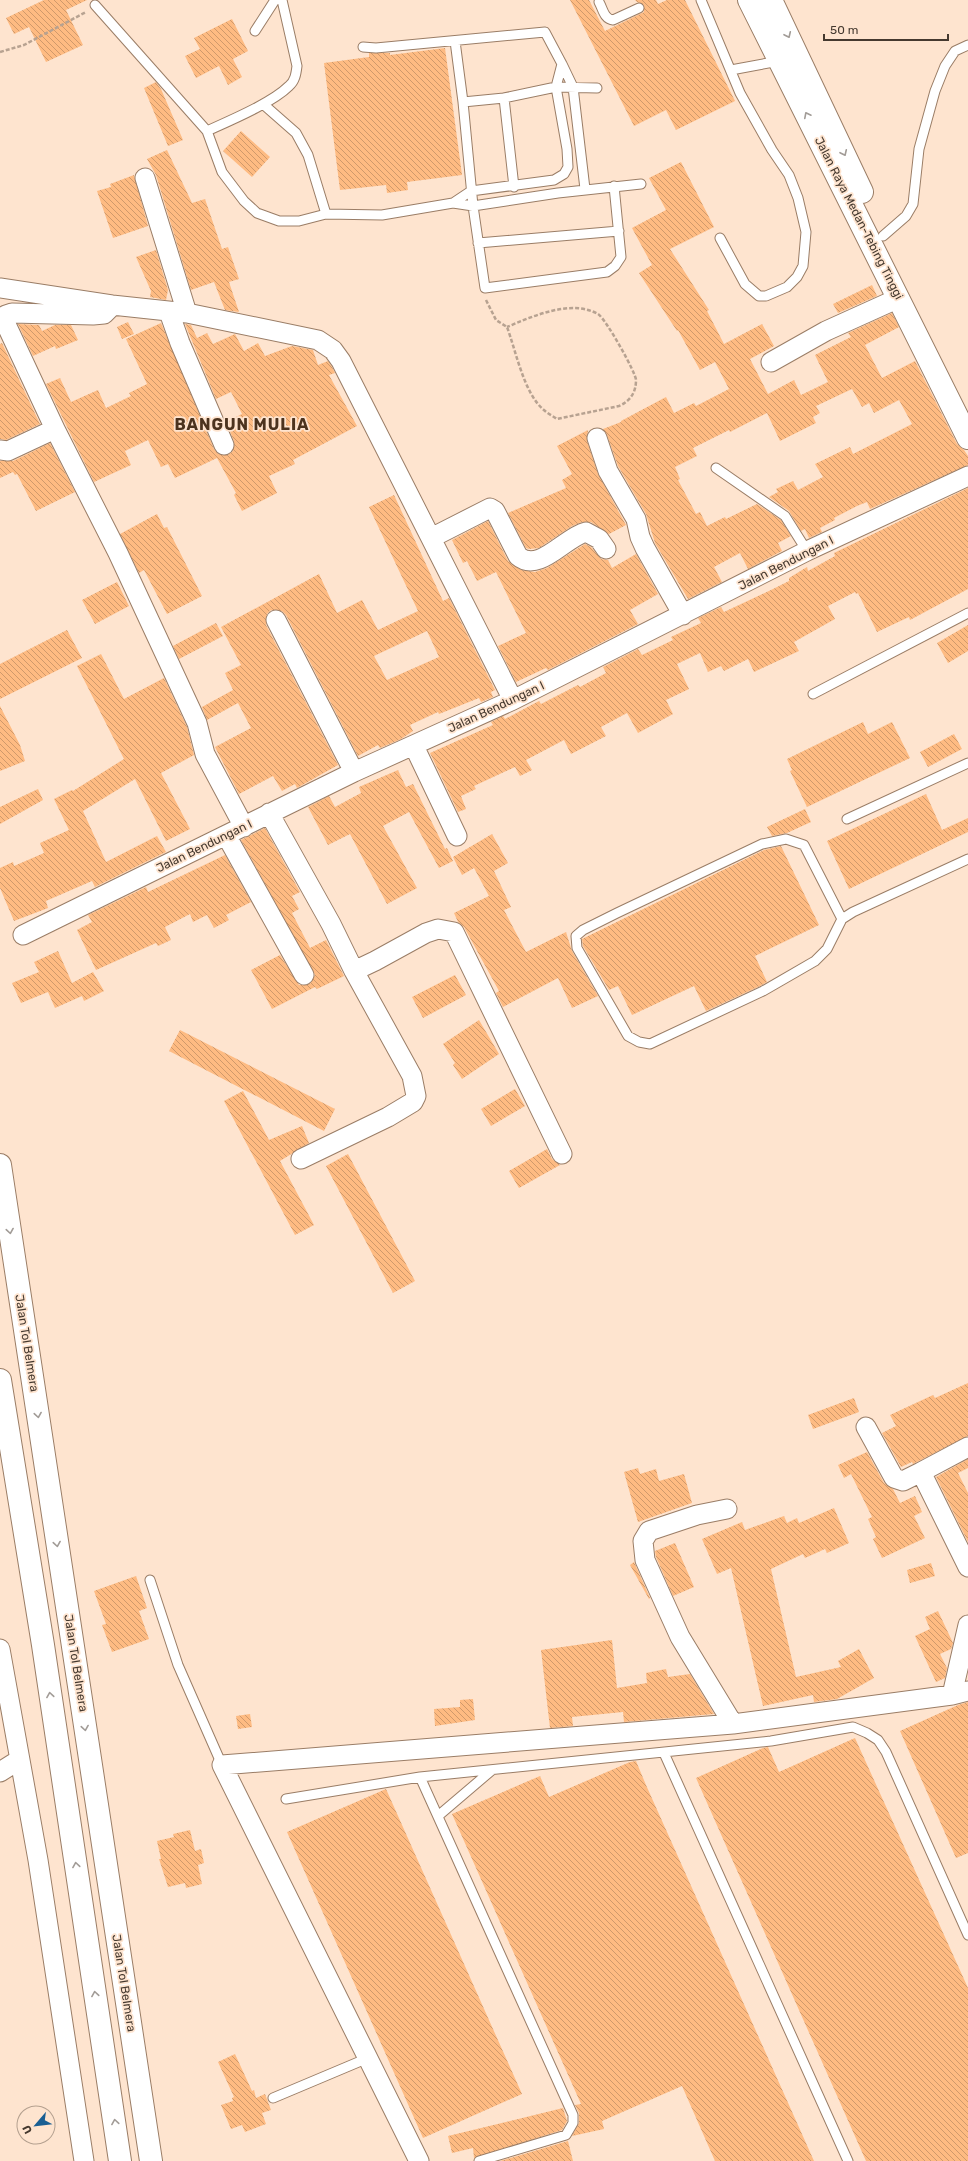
<svg xmlns="http://www.w3.org/2000/svg" width="968" height="2161" font-family="Rubik,sans-serif">
<style>
.building{fill:url(#building-back-hatch);fill-rule:evenodd}
.lines{fill:none;stroke-linecap:round;stroke-linejoin:round}
.service-casing{stroke:#9a7d66;stroke-width:11}
.minor-casing{stroke:#9a7d66;stroke-width:21}
.trunk-casing{stroke:#9a7d66;stroke-width:24}
.motorway-casing{stroke:#9a7d66;stroke-width:24}
.path{stroke:#b7a291;stroke-width:2.5;stroke-dasharray:4 2;stroke-linecap:butt}
.service{stroke:#fff;stroke-width:9}
.minor{stroke:#fff;stroke-width:19}
.trunk{stroke:#fff;stroke-width:22}
.motorway{stroke:#fff;stroke-width:22}
.oneway{stroke:#a29c97}
.labels{text-anchor:middle;stroke-width:3.5;stroke-linejoin:round;paint-order:stroke}
.street-label{font-size:12px;fill:#45392f;stroke:#fee4cf}
.district-label{font-size:16px;font-weight:bold;letter-spacing:1px;fill:#4c331e;stroke:#fee4cf}
</style>
<defs>
<pattern id="building-back-hatch" width="6" height="6" patternUnits="userSpaceOnUse"><rect width="6" height="6" fill="#febb82"/><path d="M-1 5l2 2M0 0l6 6M5-1l2 2" fill="none" stroke="#cf996b"/></pattern>
</defs>
<rect width="100%" height="100%" fill="#fee4cf"/>
<path class="building" d="M 44,0 L 87,0 L 66,10 L 83,45 L 46,62 L 29,27 L 14,34 L 6,18 Z
M 570,0 L 589,0 L 605,31 L 644,12 L 644,5 L 637,2 L 635,0 L 656,0 L 658,4 L 667,0 L 685,0 L 735,101 L 676,130 L 666,110 L 634,126 Z
M 232,19 L 248,51 L 233,59 L 242,77 L 228,85 L 219,66 L 196,78 L 185,56 L 200,49 L 194,38 Z
M 445,48 L 462,175 L 407,182 L 408,190 L 387,193 L 386,185 L 340,190 L 324,63 L 369,57 L 369,53 L 390,53 L 390,55 Z
M 156,82 L 161,89 L 183,140 L 168,146 L 144,88 Z
M 241,131 L 270,157 L 252,177 L 223,151 Z
M 167,150 L 192,203 L 205,199 L 222,249 L 228,247 L 239,279 L 229,282 L 239,312 L 225,310 L 214,282 L 191,290 L 156,175 L 147,159 Z
M 681,162 L 714,227 L 670,249 L 709,310 L 707,311 L 724,344 L 762,324 L 774,346 L 750,359 L 768,394 L 794,380 L 801,395 L 828,382 L 815,355 L 851,337 L 848,333 L 892,313 L 899,327 L 865,345 L 882,378 L 915,361 L 957,444 L 964,450 L 968,456 L 968,465 L 870,509 L 867,502 L 857,506 L 834,518 L 835,520 L 820,528 L 822,532 L 809,538 L 805,529 L 801,531 L 789,511 L 769,497 L 778,492 L 776,489 L 793,481 L 798,490 L 823,477 L 815,464 L 850,447 L 853,454 L 912,424 L 899,400 L 874,413 L 869,403 L 862,407 L 852,389 L 816,406 L 820,413 L 813,417 L 816,423 L 780,441 L 767,413 L 730,432 L 729,430 L 693,448 L 697,456 L 675,467 L 680,479 L 678,480 L 696,514 L 700,512 L 707,526 L 725,517 L 726,519 L 757,504 L 781,520 L 791,536 L 778,543 L 782,551 L 748,569 L 740,553 L 714,567 L 722,582 L 688,599 L 655,543 L 646,514 L 618,466 L 607,435 L 603,429 L 621,422 L 621,421 L 666,397 L 674,413 L 694,403 L 696,406 L 729,389 L 715,362 L 700,370 L 678,330 L 677,331 L 639,273 L 652,265 L 632,228 L 666,210 L 649,178 Z
M 134,175 L 148,226 L 113,238 L 97,191 L 111,187 L 110,184 Z
M 156,250 L 168,290 L 166,300 L 150,297 L 151,291 L 136,257 Z
M 872,285 L 877,296 L 838,313 L 833,304 Z
M 128,322 L 134,334 L 122,339 L 117,327 Z
M 161,323 L 214,449 L 218,454 L 228,455 L 233,451 L 234,441 L 226,422 L 242,414 L 231,392 L 216,399 L 185,324 L 191,325 L 197,338 L 207,333 L 213,344 L 235,334 L 244,351 L 258,343 L 265,356 L 292,346 L 313,350 L 318,365 L 328,361 L 332,367 L 335,373 L 329,375 L 357,426 L 293,460 L 295,464 L 269,476 L 277,493 L 242,511 L 234,495 L 236,493 L 217,458 L 175,478 L 168,464 L 161,467 L 148,440 L 125,451 L 131,465 L 94,482 L 46,384 L 60,378 L 71,402 L 98,390 L 106,408 L 131,396 L 129,393 L 147,384 L 126,339 Z
M 18,324 L 39,325 L 42,331 L 55,325 L 71,325 L 78,340 L 56,349 L 55,346 L 33,356 Z
M 2,343 L 40,424 L 6,440 L 0,439 L 0,344 Z
M 588,430 L 587,441 L 598,474 L 626,525 L 609,534 L 591,522 L 582,522 L 572,526 L 539,548 L 529,549 L 526,548 L 508,513 L 566,488 L 562,480 L 572,474 L 557,446 Z
M 50,443 L 75,492 L 36,511 L 17,474 L 15,475 L 13,472 L 0,478 L 0,461 L 13,461 Z
M 968,488 L 968,589 L 910,620 L 909,617 L 877,632 L 858,593 L 856,594 L 855,592 L 828,606 L 835,619 L 794,642 L 799,651 L 754,672 L 748,659 L 724,671 L 721,666 L 708,672 L 700,653 L 677,664 L 689,689 L 666,700 L 673,714 L 638,733 L 627,713 L 601,727 L 606,736 L 571,754 L 564,740 L 526,760 L 532,770 L 520,776 L 515,767 L 474,786 L 476,789 L 461,796 L 466,809 L 458,812 L 430,753 L 493,725 L 491,722 L 503,716 L 505,719 L 539,701 L 541,704 L 578,685 L 580,687 L 606,673 L 603,667 L 638,649 L 642,655 L 673,640 L 671,637 L 701,623 L 698,618 L 721,607 L 724,612 L 773,589 L 789,581 L 789,578 L 807,567 L 808,571 L 835,556 L 834,553 Z
M 394,495 L 443,601 L 449,598 L 495,690 L 491,692 L 493,697 L 481,702 L 479,698 L 439,714 L 438,712 L 410,725 L 413,731 L 401,739 L 380,748 L 378,745 L 358,756 L 286,615 L 282,611 L 271,610 L 267,614 L 266,625 L 338,765 L 297,788 L 295,784 L 282,791 L 273,776 L 239,794 L 215,747 L 251,728 L 238,703 L 207,720 L 202,707 L 233,690 L 225,673 L 241,665 L 221,627 L 319,574 L 337,613 L 362,600 L 378,630 L 418,611 L 369,507 ZM 427,631 L 439,657 L 387,680 L 374,656 Z
M 157,514 L 164,528 L 167,527 L 202,596 L 167,614 L 144,570 L 139,573 L 120,534 Z
M 488,521 L 508,561 L 521,570 L 535,572 L 547,568 L 585,544 L 591,547 L 601,559 L 608,560 L 612,568 L 636,554 L 658,594 L 630,610 L 638,624 L 548,670 L 546,668 L 516,682 L 498,646 L 526,633 L 496,572 L 477,581 L 467,561 L 463,563 L 452,540 Z
M 117,582 L 129,606 L 95,624 L 82,600 Z
M 216,623 L 223,636 L 179,659 L 173,646 Z
M 968,625 L 968,651 L 948,663 L 937,643 Z
M 67,630 L 82,658 L 0,699 L 0,664 Z
M 101,654 L 124,699 L 164,678 L 187,727 L 194,755 L 161,773 L 190,829 L 166,841 L 135,779 L 83,811 L 106,862 L 157,836 L 166,852 L 95,887 L 92,881 L 46,901 L 48,908 L 14,921 L 0,888 L 0,868 L 13,862 L 14,866 L 44,853 L 40,843 L 69,830 L 54,799 L 72,790 L 73,791 L 124,759 L 77,666 Z
M 0,706 L 20,745 L 25,761 L 0,771 Z
M 863,722 L 868,734 L 892,722 L 910,758 L 807,807 L 790,771 L 792,770 L 787,759 Z
M 954,734 L 962,749 L 928,767 L 920,752 Z
M 398,770 L 406,787 L 413,784 L 445,849 L 447,848 L 453,861 L 439,868 L 409,812 L 383,826 L 417,888 L 387,904 L 350,834 L 328,845 L 308,807 L 329,796 L 335,807 L 361,793 L 359,787 Z
M 38,789 L 43,800 L 0,824 L 0,807 Z
M 926,794 L 942,830 L 968,818 L 968,832 L 849,889 L 827,841 Z
M 805,809 L 811,822 L 787,833 L 772,836 L 767,827 Z
M 265,828 L 300,892 L 292,896 L 299,909 L 292,913 L 310,948 L 326,940 L 344,976 L 317,989 L 315,987 L 272,1009 L 251,970 L 280,955 L 299,985 L 310,984 L 315,975 L 241,840 Z
M 492,834 L 508,863 L 494,871 L 511,907 L 504,910 L 526,952 L 566,932 L 572,951 L 598,996 L 572,1008 L 558,978 L 503,1007 L 496,993 L 499,991 L 464,927 L 458,922 L 454,913 L 489,896 L 474,868 L 462,875 L 453,857 Z
M 781,846 L 819,925 L 755,956 L 767,982 L 760,986 L 706,1011 L 694,986 L 632,1015 L 618,986 L 609,990 L 583,946 L 582,939 L 764,850 Z
M 225,855 L 251,902 L 226,915 L 229,920 L 214,928 L 207,915 L 193,922 L 190,914 L 165,927 L 171,940 L 158,946 L 156,943 L 96,970 L 77,930 L 92,922 L 88,915 L 146,887 L 148,892 Z
M 58,951 L 72,983 L 93,972 L 104,991 L 84,1001 L 82,996 L 55,1008 L 48,992 L 21,1003 L 12,983 L 39,972 L 34,962 Z
M 455,975 L 466,995 L 423,1018 L 412,997 Z
M 479,1020 L 499,1054 L 462,1079 L 453,1065 L 455,1063 L 443,1044 Z
M 180,1030 L 335,1109 L 324,1131 L 169,1051 Z
M 515,1089 L 525,1106 L 491,1126 L 481,1109 Z
M 243,1091 L 269,1140 L 302,1126 L 309,1143 L 280,1161 L 314,1225 L 295,1235 L 224,1101 Z
M 547,1149 L 552,1159 L 560,1165 L 519,1188 L 509,1171 Z
M 348,1154 L 415,1281 L 393,1293 L 326,1166 Z
M 968,1383 L 968,1436 L 913,1464 L 912,1462 L 901,1467 L 882,1433 L 896,1426 L 890,1415 L 933,1395 L 935,1398 Z
M 854,1398 L 859,1412 L 813,1429 L 808,1415 Z
M 867,1452 L 884,1483 L 893,1489 L 900,1503 L 915,1496 L 922,1512 L 914,1516 L 925,1538 L 882,1558 L 873,1539 L 876,1537 L 868,1519 L 872,1517 L 851,1474 L 844,1478 L 838,1465 Z
M 968,1459 L 968,1468 L 958,1473 L 968,1493 L 968,1542 L 936,1477 Z
M 638,1468 L 640,1474 L 656,1469 L 659,1481 L 684,1474 L 692,1503 L 638,1522 L 624,1472 Z
M 834,1508 L 849,1543 L 827,1553 L 825,1549 L 805,1558 L 803,1554 L 771,1569 L 796,1677 L 841,1667 L 838,1661 L 859,1649 L 874,1678 L 837,1699 L 814,1702 L 813,1695 L 763,1706 L 731,1568 L 717,1574 L 702,1539 L 742,1522 L 745,1530 L 784,1516 L 787,1523 L 797,1518 L 799,1523 Z
M 675,1543 L 694,1587 L 673,1596 L 656,1557 L 655,1551 Z
M 634,1562 L 650,1598 L 649,1599 L 630,1565 Z
M 931,1563 L 935,1576 L 910,1583 L 907,1570 Z
M 136,1576 L 147,1608 L 139,1611 L 149,1639 L 112,1652 L 102,1625 L 106,1624 L 94,1591 Z
M 938,1611 L 953,1643 L 951,1649 L 940,1654 L 947,1668 L 945,1678 L 936,1682 L 915,1636 L 930,1629 L 925,1617 Z
M 612,1640 L 617,1688 L 647,1683 L 646,1673 L 666,1669 L 668,1677 L 690,1674 L 714,1714 L 624,1722 L 623,1712 L 572,1717 L 573,1726 L 550,1728 L 541,1650 Z
M 473,1699 L 475,1720 L 435,1726 L 434,1709 L 460,1707 L 460,1700 Z
M 968,1702 L 968,1853 L 956,1858 L 900,1731 L 958,1705 Z
M 250,1714 L 252,1727 L 238,1729 L 236,1716 Z
M 855,1738 L 968,1988 L 968,2161 L 866,2161 L 696,1778 L 763,1748 L 768,1747 L 779,1772 Z
M 636,1761 L 646,1785 L 814,2161 L 715,2161 L 682,2086 L 602,2121 L 604,2129 L 572,2136 L 579,2123 L 579,2113 L 575,2105 L 581,2104 L 452,1814 L 540,1776 L 549,1797 L 630,1762 Z
M 386,1789 L 522,2094 L 423,2138 L 287,1832 Z
M 190,1830 L 195,1851 L 201,1849 L 204,1863 L 198,1865 L 202,1884 L 186,1888 L 185,1883 L 168,1887 L 159,1859 L 161,1859 L 157,1841 L 174,1837 L 173,1834 Z
M 235,2054 L 252,2091 L 254,2090 L 256,2098 L 265,2094 L 271,2110 L 262,2113 L 266,2124 L 245,2132 L 242,2125 L 231,2129 L 221,2105 L 233,2101 L 232,2098 L 234,2097 L 218,2062 Z
M 563,2108 L 567,2121 L 562,2130 L 474,2158 L 473,2148 L 452,2153 L 448,2136 Z
M 568,2141 L 573,2161 L 500,2161 Z"/>
<g class="lines">
<g class="service-casing">
<path id="service" d="M 701,0 L 740,93 L 772,150 L 789,175 L 798,198 L 806,232 L 803,266 L 797,277 L 787,287 L 766,296 L 759,296 L 745,284 L 720,238
M 599,2 C 603,9 604,19 613,20 L 639,8
M 95,5 L 207,131 L 222,172 L 244,201 L 257,213 L 279,221 L 299,221 L 326,214
M 255,31 L 275,0
M 455,41 L 463,102
M 363,47 L 376,48 L 545,32 L 562,64 L 556,87 L 567,149 L 568,167 L 564,174 L 554,180 L 471,191 L 453,203
M 562,64 L 573,87 L 585,189
M 731,70 L 779,61
M 504,98 L 463,102 L 473,206 L 485,288 L 607,272 L 615,266 L 621,257 L 614,186
M 263,104 L 296,133 L 308,155 L 326,214 L 382,215 L 453,203 L 473,206 L 558,193 L 641,184
M 207,131 C 229,121 272,103 289,86 C 295,81 296,74 297,66 L 282,0
M 514,187 L 504,98 L 556,87 L 597,88
M 883,236 L 906,216 L 913,204 L 919,149 L 935,91 L 945,66 L 955,51 L 968,45
M 478,243 L 619,231
M 716,468 L 785,516 L 807,551
M 813,694 L 968,613
M 847,819 L 968,763
M 842,919 L 804,845 L 786,839 L 762,844 L 617,913 L 583,930 L 576,936 L 577,948 L 628,1036 L 639,1042 L 650,1044 L 763,991 L 815,961 L 827,949 L 842,919 L 853,912 L 968,859
M 150,1580 L 178,1665 L 222,1765
M 664,1753 L 848,2161
M 420,1777 L 573,2115 L 573,2123 L 566,2135 L 479,2161
M 286,1799 L 420,1777 L 771,1741 L 853,1727 L 867,1733 L 878,1740 L 886,1752 L 968,1935
M 438,1816 L 492,1770
M 273,2098 L 368,2058"/>
</g>
<g class="minor-casing">
<path id="minor" d="M 145,178 L 187,313
M 0,288 L 112,305 L 187,313 L 318,340 L 333,350 L 341,361 L 513,700
M 112,306 L 104,314 L 93,315 L 12,313 L 6,315 L 4,320 L 55,429 L 118,553 L 197,723 L 205,754 L 244,827
M 169,312 L 180,343 L 224,445
M 771,362 L 826,331 L 899,298
M 597,438 L 608,471 L 636,519 L 640,537 L 645,548 L 683,615
M 0,450 L 8,451 L 55,429
M 431,538 L 490,508 L 495,511 L 518,556 C 539,574 565,537 586,532 L 599,539 L 606,549
M 276,620 L 354,772
M 414,746 L 457,836
M 269,813 L 331,924 L 354,971 L 375,961 L 426,933 L 438,929 L 454,932 L 562,1154
M 226,835 L 304,975
M 23,935 L 354,772 L 513,700 L 807,551 L 968,476
M 301,1159 L 388,1117 L 413,1102 L 416,1096 L 412,1076 L 354,971
M 866,1427 L 894,1478 L 903,1481 L 921,1472 L 968,1567
M 921,1472 L 968,1447
M 727,1509 L 697,1515 L 649,1531 L 643,1541 L 645,1560 L 680,1637 L 733,1724
M 0,1649 L 38,1860 L 84,2161
M 952,1695 L 968,1625
M 0,1772 L 19,1760
M 419,2161 L 222,1765 L 733,1724 L 952,1695 L 968,1691"/>
</g>
<g class="trunk-casing">
<path id="trunk" d="M 749,0 L 968,438
M 771,0 L 862,192"/>
</g>
<g class="motorway-casing">
<path id="motorway" d="M 0,1165 L 151,2161
M 0,1380 L 43,1645 L 120,2161"/>
</g>
<path class="path" d="M 0,52 L 24,45 L 86,12
M 486,300 L 496,320 L 507,327 C 516,351 524,394 544,410 C 548,414 553,416 557,419 L 619,406 C 630,401 636,393 636,380 C 636,373 606,319 598,314 C 571,299 533,316 507,327"/>
<use href="#service" class="service"/>
<use href="#minor" class="minor"/>
<use href="#trunk" class="trunk"/>
<use href="#motorway" class="motorway"/>
</g>
<defs><path id="oneway-chevron" d="M-2-3.5L2.5 0L-2 3.5" fill="none" stroke-width="1.6" stroke-linecap="round" stroke-linejoin="round"/></defs>
<g class="oneway">
<use href="#oneway-chevron" transform="translate(788 35) rotate(65)"/>
<use href="#oneway-chevron" transform="translate(807 115) rotate(-117)"/>
<use href="#oneway-chevron" transform="translate(844 153) rotate(65)"/>
<use href="#oneway-chevron" transform="translate(10 1231) rotate(81)"/>
<use href="#oneway-chevron" transform="translate(38 1415) rotate(81)"/>
<use href="#oneway-chevron" transform="translate(57 1544) rotate(81)"/>
<use href="#oneway-chevron" transform="translate(50 1695) rotate(-99)"/>
<use href="#oneway-chevron" transform="translate(85 1728) rotate(81)"/>
<use href="#oneway-chevron" transform="translate(76 1865) rotate(-99)"/>
<use href="#oneway-chevron" transform="translate(95 1994) rotate(-99)"/>
<use href="#oneway-chevron" transform="translate(115 2122) rotate(-99)"/>
</g>
<g class="labels">
<g class="street-label">
<text transform="translate(859 218) rotate(63)" y="4">Jalan Raya Medan-Tebing Tinggi</text>
<text transform="translate(786 563) rotate(-27)" y="4">Jalan Bendungan I</text>
<text transform="translate(496 707) rotate(-25)" y="4">Jalan Bendungan I</text>
<text transform="translate(204 846) rotate(-26)" y="4">Jalan Bendungan I</text>
<text transform="translate(27 1343) rotate(81)" y="4">Jalan Tol Belmera</text>
<text transform="translate(76 1663) rotate(81)" y="4">Jalan Tol Belmera</text>
<text transform="translate(124 1983) rotate(81)" y="4">Jalan Tol Belmera</text>
</g>
<g class="district-label">
<text x="242" y="430">BANGUN MULIA</text>
</g>
</g>
<g transform="translate(36 2125) rotate(242)"><circle r="19" fill="#fee4cf" stroke="#b4a08f"/>
<path d="M0-3L7 15L0 10L-7 15Z" fill="#1a5f93"/>
<text y="-6" font-size="11" font-weight="bold" text-anchor="middle" fill="#45392f">U</text>
</g>
<path d="M824 34v6h124v-6" fill="none" stroke="#45392f" stroke-width="2"/>
<text x="830" y="34" font-size="12" fill="#45392f" stroke="#fee4cf" stroke-width="3" paint-order="stroke">50 m</text>
</svg>
